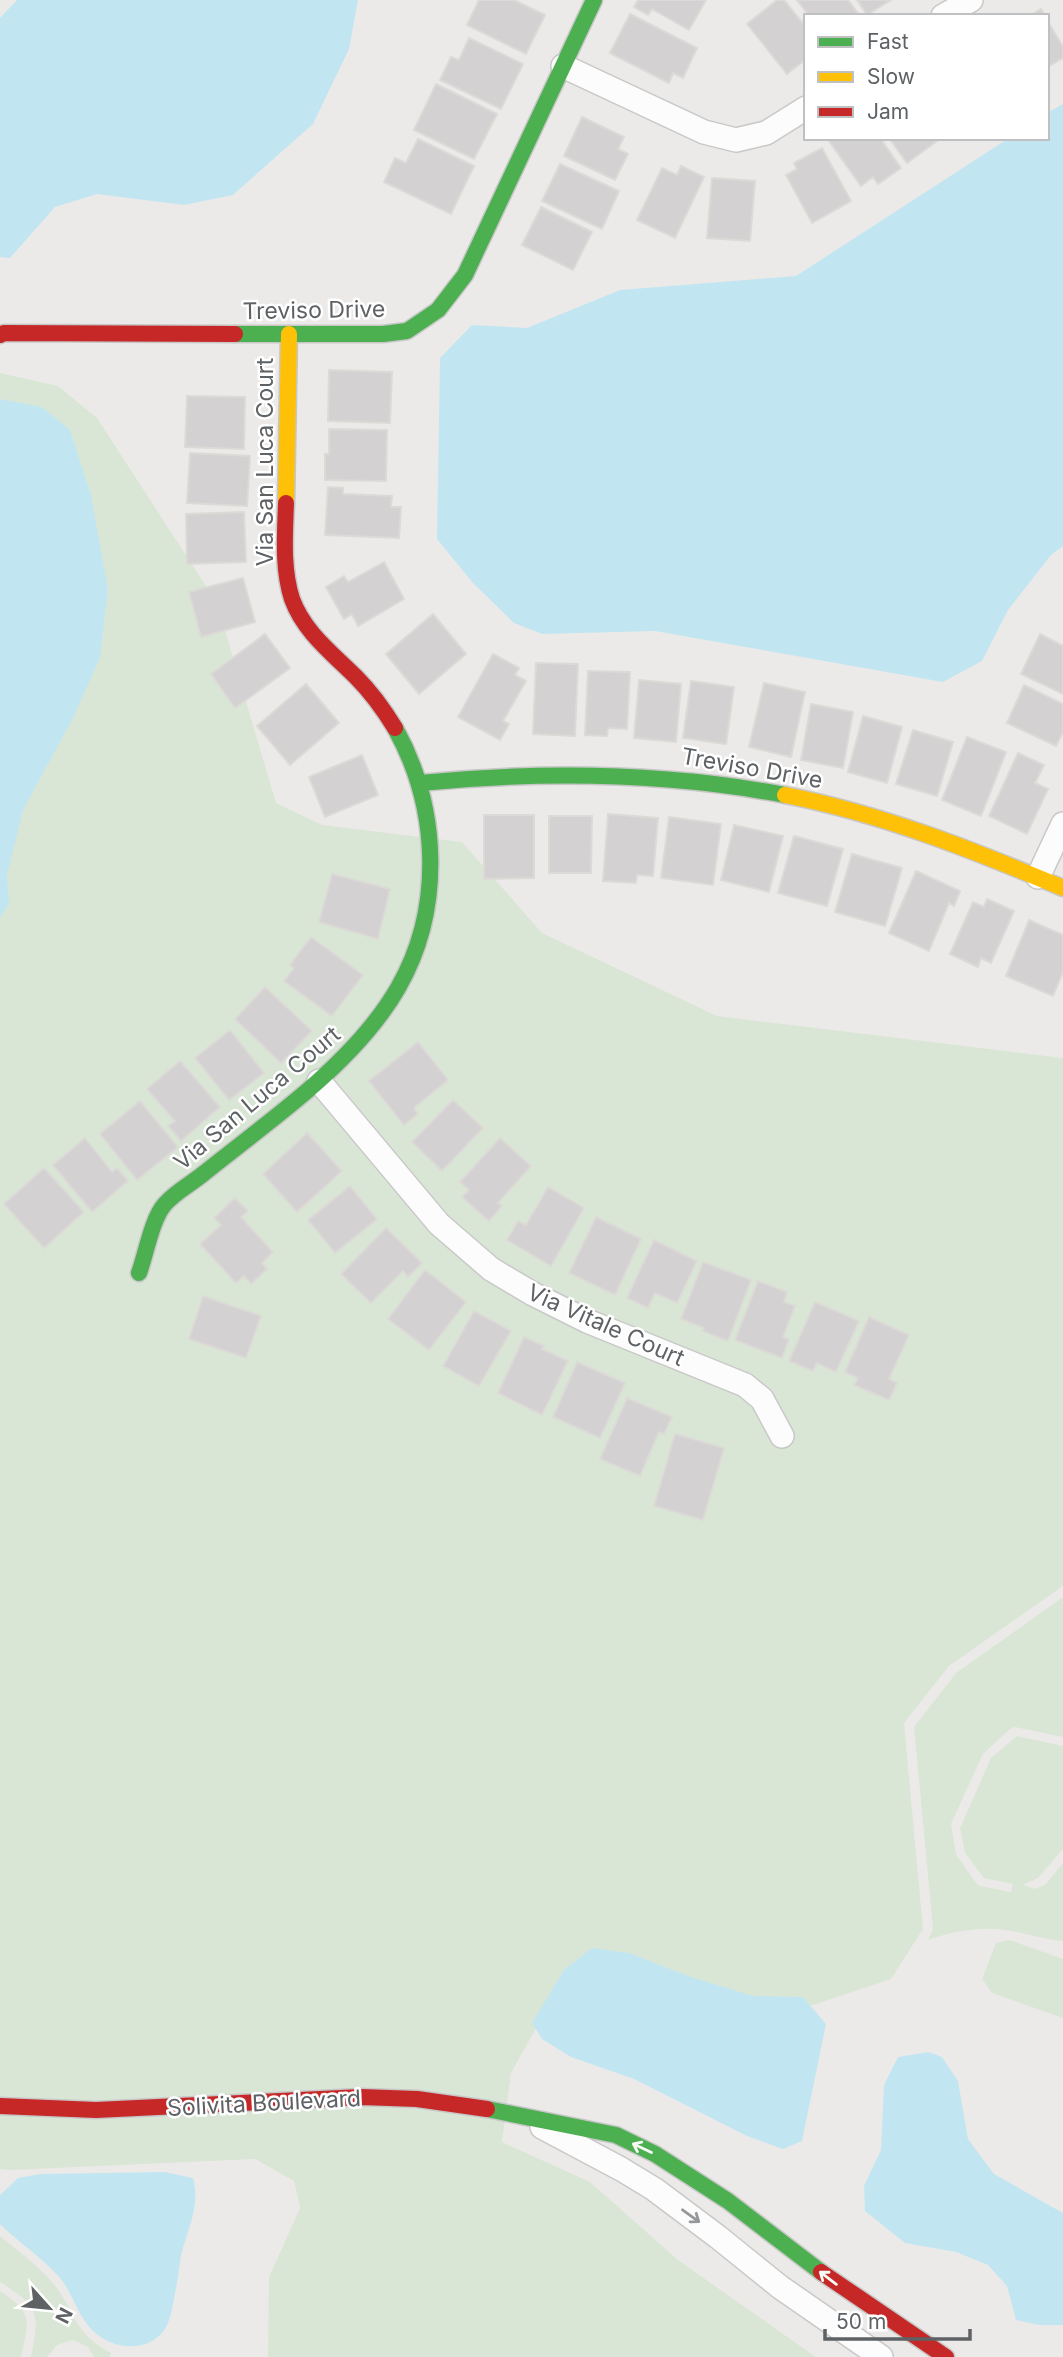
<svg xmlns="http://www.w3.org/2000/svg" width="1063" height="2357" font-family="Inter,sans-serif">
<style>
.green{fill:#dae6d5}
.water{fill:#c2e6f1}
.building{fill:#d3d1d1;stroke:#dcdad7;stroke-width:2}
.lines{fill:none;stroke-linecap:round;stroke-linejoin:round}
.street-casing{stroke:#c9c8c8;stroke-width:26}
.fast-casing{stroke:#c7c7c7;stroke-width:19}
.slow-casing{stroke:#c7c7c7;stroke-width:19}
.jam-casing{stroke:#c7c7c7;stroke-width:19}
.street{stroke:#fcfcfc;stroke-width:23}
.fast{stroke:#4caf50;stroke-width:16}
.slow{stroke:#ffc107;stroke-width:16}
.jam{stroke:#c62828;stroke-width:16}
.oneway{stroke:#f6fbf6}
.oneway2{stroke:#95989a}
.labels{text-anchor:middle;stroke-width:5;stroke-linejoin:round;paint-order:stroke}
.street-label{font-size:23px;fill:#5e6265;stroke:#fff}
</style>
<rect width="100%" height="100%" fill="#eceae8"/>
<path class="green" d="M 0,373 L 58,386 L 97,418 L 217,603 L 276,803 L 322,825 L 462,842 L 542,933 L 717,1016 L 1063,1058 L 1063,1586 L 949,1666 L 904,1723 L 923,1929 L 891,1979 L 810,2006 L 743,2000 L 549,2005 L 511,2073 L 502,2142 L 590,2182 L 678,2260 L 816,2357 L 268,2357 L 269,2277 L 300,2208 L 294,2181 L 255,2159 L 11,2170 L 0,2169 Z
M 1063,1597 L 1063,1737 L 1015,1727 L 1010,1729 L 983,1754 L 951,1824 L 956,1854 L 976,1883 L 980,1886 L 1011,1892 L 1013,1884 L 984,1878 L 965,1853 L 960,1828 L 991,1758 L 1017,1736 L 1063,1746 L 1063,1849 L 1038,1878 L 1023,1885 L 1035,1889 L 1046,1884 L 1063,1863 L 1063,1941 C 1042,1940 1024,1932 1004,1930 C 981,1926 949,1932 928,1940 L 933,1929 L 914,1727 L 956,1673 Z
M 1010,1940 L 1063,1959 L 1063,2018 L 992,1993 L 982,1979 L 996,1943 Z
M 0,2236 C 18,2251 38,2265 53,2283 C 77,2313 72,2332 111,2353 L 109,2357 L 94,2357 L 88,2347 L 73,2340 L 57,2345 L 47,2357 L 31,2357 C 40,2312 39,2307 0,2282 Z
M 0,2291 C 34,2313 29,2321 21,2357 L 0,2357 Z"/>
<path class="water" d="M 17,0 L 358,0 L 349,49 L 313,124 L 233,195 L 184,205 L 97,194 L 55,207 L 10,258 L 0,257 L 0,18 Z
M 1063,104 L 1063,546 L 1051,555 L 1008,610 L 982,661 L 943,682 L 655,631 L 542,634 L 514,623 L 473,583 L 437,539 L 440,358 L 472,325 L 527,328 L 620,290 L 796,276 L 1009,138 L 1047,138 L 1047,113 Z
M 0,399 L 42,407 L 70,430 L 91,495 L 108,590 L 100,658 L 72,720 L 23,810 L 7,875 L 9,904 L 0,918 Z
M 592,1948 L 629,1953 L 691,1977 L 753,1996 L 803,1997 L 826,2024 L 802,2141 L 783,2149 L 747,2136 L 634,2079 L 571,2057 L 542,2039 L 532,2023 L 564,1970 Z
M 929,2052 L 942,2057 L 958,2081 L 968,2139 L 994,2174 L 1063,2213 L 1063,2325 L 1039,2325 L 1016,2320 L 1007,2286 L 988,2265 L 956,2252 L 905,2243 L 865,2211 L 864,2186 L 881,2150 L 884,2085 L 898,2057 Z
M 165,2172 L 193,2178 C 201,2207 187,2229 181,2256 C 179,2268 178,2281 175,2293 C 173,2305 171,2319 165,2329 C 146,2357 104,2348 87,2324 C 76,2310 71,2291 60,2278 C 42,2257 19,2243 0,2224 L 0,2195 L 18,2178 L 40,2174 Z"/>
<path class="building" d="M 479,0 L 514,0 L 545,15 L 526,54 L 467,25 Z
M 638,0 L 706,0 L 689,30 L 652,9 L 648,15 L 634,7 Z
M 777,0 L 784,0 L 806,27 L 806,59 L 787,74 L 747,24 Z
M 797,0 L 848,0 L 860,16 L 809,16 Z
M 857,0 L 891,0 L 867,15 Z
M 1041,9 L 1045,16 L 1030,16 Z
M 630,14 L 697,48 L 683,78 L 673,73 L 669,83 L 610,53 Z
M 1047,20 L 1063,47 L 1063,58 L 1047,67 Z
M 469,38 L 523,64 L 501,109 L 440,80 L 451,57 L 459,60 Z
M 436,84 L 497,114 L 474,159 L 414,130 Z
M 582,117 L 624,137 L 618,149 L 628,154 L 615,180 L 564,156 Z
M 834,138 L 880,138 L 901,168 L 878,184 L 873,177 L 861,186 L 829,141 Z
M 889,138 L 941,138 L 907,163 Z
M 418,139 L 474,166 L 451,214 L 384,182 L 395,158 L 406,163 Z
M 822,148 L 851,201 L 812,223 L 786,175 L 797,169 L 794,163 Z
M 560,164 L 619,191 L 602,229 L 542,201 Z
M 681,166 L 704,177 L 675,238 L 637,220 L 662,168 L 677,175 Z
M 712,178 L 755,181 L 750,241 L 707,238 Z
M 541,207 L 592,232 L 573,270 L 522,245 Z
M 329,370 L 392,372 L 390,423 L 328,421 Z
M 187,396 L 245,397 L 244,449 L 185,447 Z
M 329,429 L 387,430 L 386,481 L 325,480 L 325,454 L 329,454 Z
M 190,453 L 250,456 L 247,506 L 187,503 Z
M 328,487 L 343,488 L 343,494 L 392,496 L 391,507 L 401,507 L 399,538 L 325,535 Z
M 244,512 L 246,562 L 187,564 L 186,514 Z
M 384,562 L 404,599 L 358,626 L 352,614 L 344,619 L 326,587 L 344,576 L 348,582 Z
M 243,578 L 255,622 L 201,637 L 189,592 Z
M 433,614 L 466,654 L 419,694 L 386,654 Z
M 265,634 L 290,668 L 235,708 L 211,674 Z
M 1040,634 L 1063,646 L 1063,694 L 1021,674 Z
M 493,654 L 519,668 L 515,675 L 526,681 L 503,721 L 509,724 L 500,740 L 458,717 Z
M 536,663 L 578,664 L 575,736 L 533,734 Z
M 588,671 L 630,672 L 627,729 L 608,728 L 607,736 L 585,735 Z
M 639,680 L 681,684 L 676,742 L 634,738 Z
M 691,681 L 734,687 L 726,744 L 683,738 Z
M 764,683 L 805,692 L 791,757 L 749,747 Z
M 306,684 L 339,723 L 290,765 L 257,726 Z
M 1024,685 L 1063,704 L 1063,732 L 1056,746 L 1007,723 Z
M 811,704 L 853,712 L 843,768 L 801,760 Z
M 863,716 L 902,727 L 887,783 L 848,772 Z
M 913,730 L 953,742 L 937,796 L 896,784 Z
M 967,737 L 1006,752 L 981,816 L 942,800 Z
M 1018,753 L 1044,765 L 1035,783 L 1048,789 L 1027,834 L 989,816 Z
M 362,755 L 378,795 L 325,817 L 309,777 Z
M 608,814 L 658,818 L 653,876 L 637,875 L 636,883 L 603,881 Z
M 484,815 L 534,815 L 534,878 L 484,879 Z
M 549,816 L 592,816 L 591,873 L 549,873 Z
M 669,817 L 721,824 L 713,885 L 661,878 Z
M 734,825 L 783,836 L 769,892 L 721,880 Z
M 794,836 L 843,849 L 827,906 L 778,893 Z
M 852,854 L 902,868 L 885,926 L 835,912 Z
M 916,871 L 960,891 L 954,906 L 949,903 L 929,951 L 889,933 Z
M 332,874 L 390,889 L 378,939 L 319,922 Z
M 987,899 L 1014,911 L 991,963 L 981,958 L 978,967 L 950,954 L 973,902 L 984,907 Z
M 1029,920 L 1063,935 L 1063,972 L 1053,996 L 1006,976 Z
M 311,937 L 363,975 L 332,1016 L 284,981 L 294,968 L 290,965 Z
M 265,987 L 312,1031 L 281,1063 L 235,1019 Z
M 230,1030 L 264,1073 L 229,1100 L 195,1058 Z
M 418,1042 L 448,1080 L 414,1108 L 418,1114 L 404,1125 L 369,1081 Z
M 180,1061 L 220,1107 L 181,1141 L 168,1126 L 175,1121 L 147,1089 Z
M 453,1100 L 483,1128 L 442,1171 L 412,1142 Z
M 140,1101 L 178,1147 L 137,1180 L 100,1134 Z
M 307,1133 L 342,1171 L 297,1212 L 263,1174 Z
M 85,1138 L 112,1172 L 117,1168 L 128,1181 L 92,1212 L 53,1165 Z
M 500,1138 L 531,1166 L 498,1203 L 502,1206 L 489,1221 L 462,1197 L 469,1190 L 460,1182 Z
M 44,1168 L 84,1212 L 44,1248 L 4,1204 Z
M 350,1186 L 377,1219 L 335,1253 L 308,1220 Z
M 548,1187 L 584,1208 L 551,1266 L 507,1240 L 518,1221 L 526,1225 Z
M 235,1198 L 248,1211 L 241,1217 L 273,1252 L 262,1263 L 267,1269 L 251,1284 L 244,1276 L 236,1283 L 200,1244 L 221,1225 L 214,1218 Z
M 596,1217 L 641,1239 L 615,1295 L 569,1273 Z
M 386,1228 L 422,1263 L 408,1277 L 403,1271 L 371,1303 L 341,1274 Z
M 654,1240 L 697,1261 L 677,1303 L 655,1293 L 648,1308 L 627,1298 Z
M 703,1262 L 751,1280 L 728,1341 L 702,1331 L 704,1328 L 681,1319 Z
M 425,1270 L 466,1302 L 429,1350 L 388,1319 Z
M 758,1281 L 787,1292 L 784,1302 L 795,1306 L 783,1337 L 789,1339 L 782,1358 L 735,1340 Z
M 203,1296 L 261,1316 L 246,1358 L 189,1339 Z
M 815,1302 L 859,1321 L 836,1372 L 817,1363 L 813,1371 L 789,1361 Z
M 474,1311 L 511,1331 L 479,1386 L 443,1366 Z
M 869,1317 L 909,1335 L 889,1379 L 897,1383 L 889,1400 L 854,1385 L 858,1378 L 845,1372 Z
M 524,1337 L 544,1346 L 542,1349 L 568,1361 L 542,1415 L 498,1393 Z
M 577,1362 L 625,1383 L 600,1438 L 553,1417 Z
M 627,1398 L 672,1417 L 664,1434 L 659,1432 L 640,1476 L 600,1459 Z
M 675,1434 L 724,1448 L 703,1520 L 654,1506 Z"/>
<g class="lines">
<g class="street-casing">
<path id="street" d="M 943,16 L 971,0
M 563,66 L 704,132 L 736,140 L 766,133 L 806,108
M 1038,877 L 1063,824
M 319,1081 L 439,1224 L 491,1269 L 533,1294 L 587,1321 L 745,1385 L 762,1399 L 782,1436
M 542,2127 L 621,2169 L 654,2189 L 718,2237 L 780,2287 L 881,2357"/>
</g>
<g class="fast-casing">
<path id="fast" d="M 235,334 L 383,334 L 407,331 L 438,310 L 465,275 L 594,0
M 420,783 C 543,771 663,772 785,795
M 139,1273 C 146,1254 152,1218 165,1204 C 175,1192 191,1184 203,1174 C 238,1146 273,1120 307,1091 C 342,1061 375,1028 398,988 C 444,908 439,807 395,728
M 487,2109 L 616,2135 L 655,2154 L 728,2201 L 821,2272"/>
</g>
<g class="slow-casing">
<path id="slow" d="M 286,503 L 289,334
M 785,795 C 882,814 973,850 1063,888"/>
</g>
<g class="jam-casing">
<path id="jam" d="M 0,335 L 4,333 L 235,334
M 286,503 C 285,534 282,568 292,599 C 304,632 332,653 356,677 C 371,692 384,710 395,728
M 0,2106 L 96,2110 L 361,2097 L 417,2099 L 487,2109
M 821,2272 L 946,2357"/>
</g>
<use href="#street" class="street"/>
<use href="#fast" class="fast"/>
<use href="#slow" class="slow"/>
<use href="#jam" class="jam"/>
</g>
<defs><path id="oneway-shaft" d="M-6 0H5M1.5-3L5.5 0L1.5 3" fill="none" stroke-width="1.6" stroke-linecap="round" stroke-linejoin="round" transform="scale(1.75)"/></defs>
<g class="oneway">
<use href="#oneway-shaft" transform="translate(642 2148) rotate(-155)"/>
<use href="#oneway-shaft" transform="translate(828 2278) rotate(-143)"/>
</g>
<use class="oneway2" href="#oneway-shaft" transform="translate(691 2216) rotate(36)"/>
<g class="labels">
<g class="street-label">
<text transform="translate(314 310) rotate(-1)" y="8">Treviso Drive</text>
<text transform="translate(265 462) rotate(-90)" y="8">Via San Luca Court</text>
<text transform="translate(752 768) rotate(10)" y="8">Treviso Drive</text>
<text transform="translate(257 1098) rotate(-40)" y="8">Via San Luca Court</text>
<text transform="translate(606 1325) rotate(24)" y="8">Via Vitale Court</text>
<text transform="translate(264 2103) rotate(-3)" y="8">Solivita Boulevard</text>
</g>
</g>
<rect x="804" y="14" width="245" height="126" fill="#ffffff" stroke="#bfc0c1" stroke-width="2"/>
<rect x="818" y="37" width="35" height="10" fill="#4caf50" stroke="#bfc0c1" stroke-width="2"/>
<text x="867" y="49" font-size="21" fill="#5e6265">Fast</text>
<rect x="818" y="72" width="35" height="10" fill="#ffc107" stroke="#bfc0c1" stroke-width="2"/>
<text x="867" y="84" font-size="21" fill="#5e6265">Slow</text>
<rect x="818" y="107" width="35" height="10" fill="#c62828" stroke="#bfc0c1" stroke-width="2"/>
<text x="867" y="119" font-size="21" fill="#5e6265">Jam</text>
<g transform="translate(49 2308) rotate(117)" stroke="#ffffff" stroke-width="5" paint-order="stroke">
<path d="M0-5L12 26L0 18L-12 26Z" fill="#5e6265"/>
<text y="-10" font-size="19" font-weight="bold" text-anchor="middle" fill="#5e6265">N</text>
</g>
<path d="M825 2329v10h145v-10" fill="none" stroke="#5e6265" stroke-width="3.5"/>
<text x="836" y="2329" font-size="21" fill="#5e6265" stroke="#ffffff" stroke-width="5" paint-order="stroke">50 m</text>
</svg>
